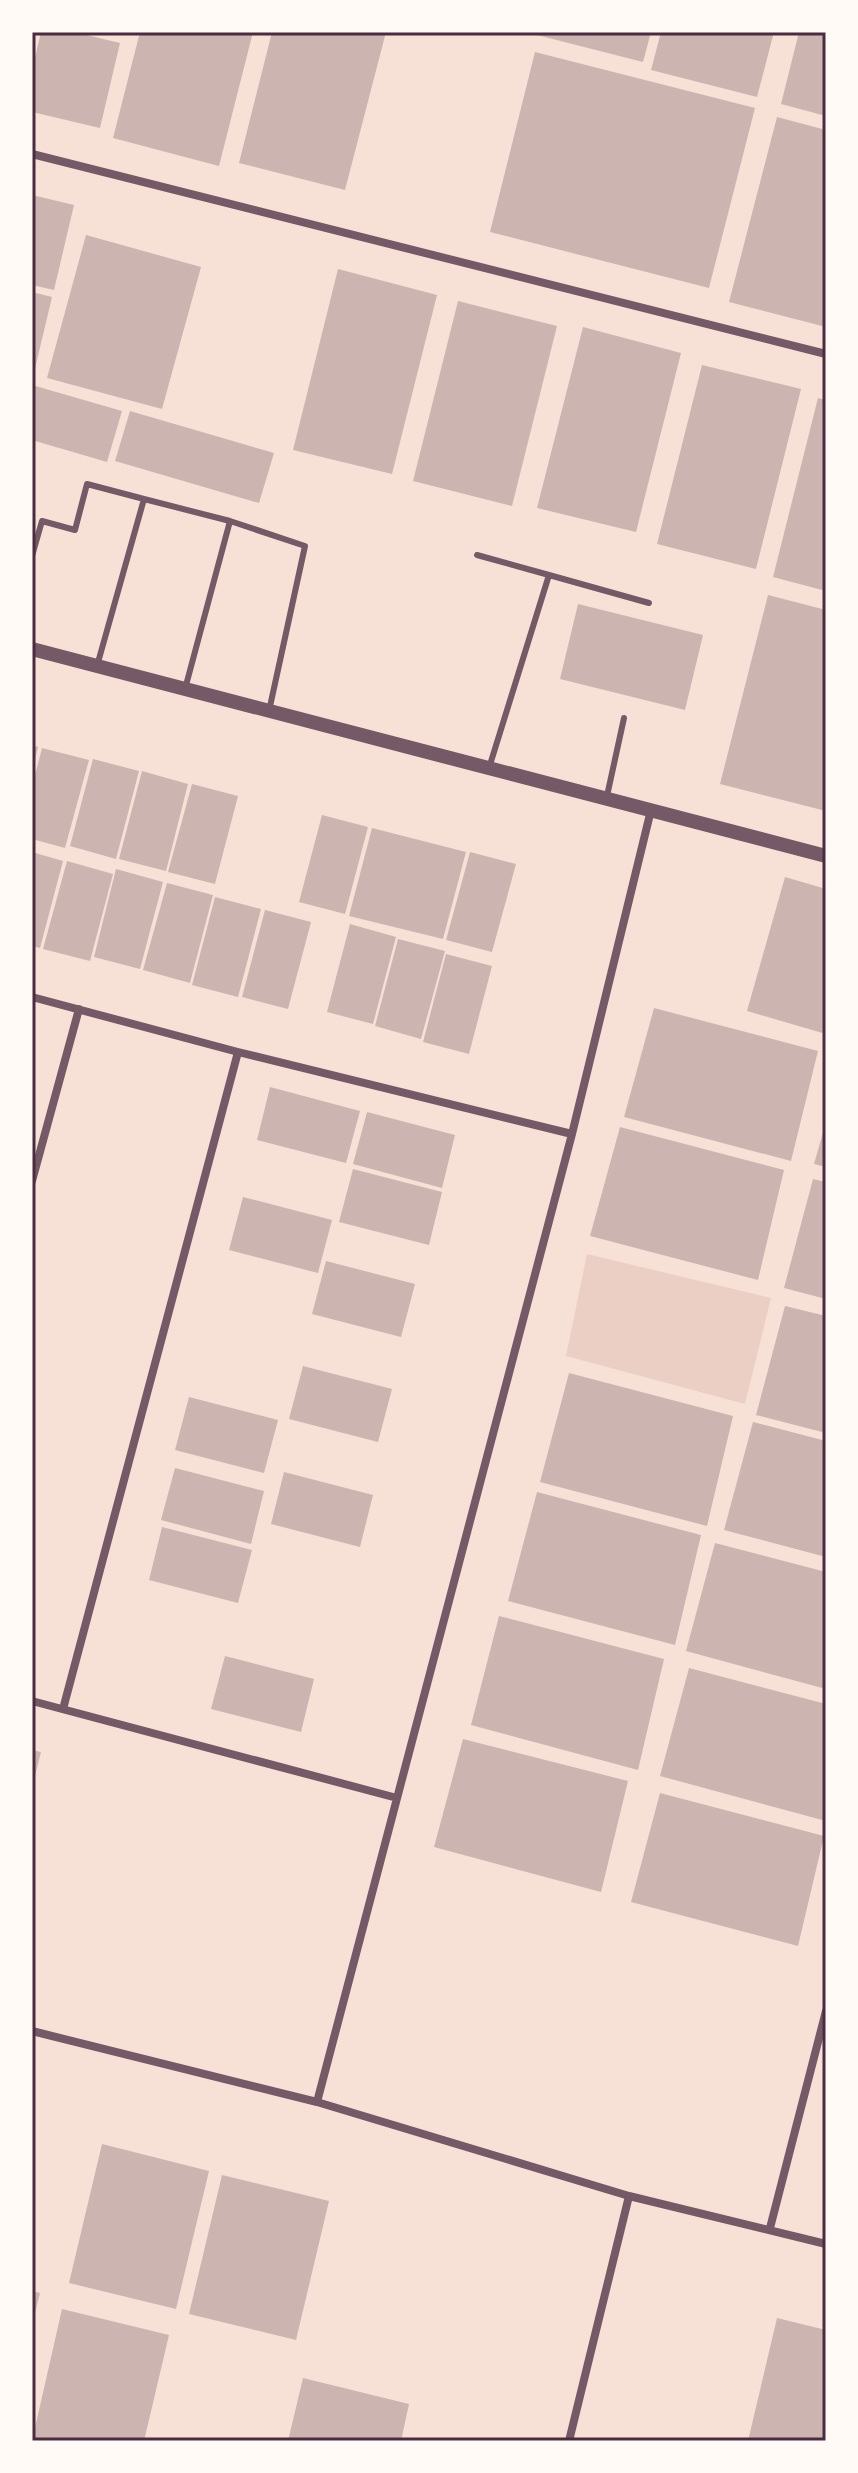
<svg xmlns="http://www.w3.org/2000/svg" width="858" height="2473" font-family="Georgia,serif">
<style>
.green{fill:#ebcfc5}
.building{fill:#ccb4b1}
.lines{fill:none;stroke-linecap:round;stroke-linejoin:round}
.service{stroke:#755966;stroke-width:6}
.minor{stroke:#755966;stroke-width:8}
.tertiary{stroke:#755966;stroke-width:14}
.neatline{fill:none;stroke:#4a2c40;stroke-width:3}
</style>
<rect width="100%" height="100%" fill="#f7e1d7"/>
<path class="green" d="M 587,1254 L 771,1298 L 745,1404 L 566,1356 Z"/>
<path class="building" d="M 41,32 L 74,32 L 120,43 L 100,128 L 32,112 L 32,70 Z
M 140,32 L 253,32 L 219,166 L 113,138 Z
M 272,32 L 386,32 L 345,190 L 239,163 Z
M 538,32 L 651,32 L 643,62 L 537,35 Z
M 661,32 L 774,32 L 757,97 L 651,70 Z
M 799,32 L 826,32 L 826,116 L 781,104 Z
M 535,52 L 755,108 L 709,288 L 490,232 Z
M 777,117 L 826,130 L 826,327 L 729,302 Z
M 32,195 L 74,205 L 54,290 L 32,285 Z
M 86,235 L 201,267 L 162,409 L 47,378 Z
M 338,269 L 437,295 L 392,474 L 293,450 Z
M 32,292 L 52,297 L 33,377 L 32,377 Z
M 458,301 L 557,326 L 512,506 L 413,481 Z
M 583,327 L 681,353 L 636,532 L 537,508 Z
M 702,365 L 801,389 L 756,569 L 657,544 Z
M 32,385 L 122,411 L 107,462 L 32,440 Z
M 818,398 L 826,400 L 826,591 L 773,577 Z
M 130,411 L 274,453 L 259,503 L 115,461 Z
M 768,595 L 826,610 L 826,811 L 720,784 Z
M 578,604 L 703,635 L 685,710 L 560,679 Z
M 32,745 L 38,747 L 33,767 L 32,767 Z
M 42,748 L 89,760 L 65,848 L 32,839 L 32,787 Z
M 93,759 L 139,771 L 116,859 L 70,846 Z
M 142,771 L 188,784 L 166,871 L 119,859 Z
M 192,784 L 238,796 L 215,884 L 168,872 Z
M 322,815 L 368,827 L 345,914 L 299,902 Z
M 372,828 L 466,852 L 443,939 L 349,916 Z
M 32,852 L 63,861 L 40,948 L 32,946 Z
M 470,852 L 516,864 L 492,952 L 446,940 Z
M 67,861 L 113,874 L 90,961 L 43,949 Z
M 116,869 L 163,882 L 140,969 L 94,957 Z
M 785,877 L 826,889 L 826,1034 L 747,1011 Z
M 167,883 L 213,895 L 190,983 L 143,970 Z
M 215,897 L 261,909 L 238,997 L 192,985 Z
M 265,910 L 311,922 L 288,1009 L 242,997 Z
M 350,924 L 396,937 L 373,1024 L 327,1012 Z
M 398,939 L 445,951 L 421,1039 L 375,1026 Z
M 446,954 L 492,966 L 469,1054 L 423,1042 Z
M 654,1008 L 818,1051 L 791,1161 L 624,1117 Z
M 270,1087 L 360,1111 L 346,1163 L 257,1140 Z
M 367,1112 L 455,1135 L 442,1188 L 353,1164 Z
M 826,1122 L 826,1167 L 814,1164 Z
M 620,1127 L 784,1170 L 758,1280 L 590,1236 Z
M 353,1169 L 442,1192 L 429,1245 L 339,1222 Z
M 813,1179 L 826,1182 L 826,1299 L 784,1288 Z
M 243,1197 L 332,1220 L 318,1273 L 229,1250 Z
M 326,1261 L 415,1284 L 401,1337 L 312,1314 Z
M 785,1306 L 826,1316 L 826,1433 L 756,1415 Z
M 303,1366 L 392,1389 L 378,1442 L 289,1419 Z
M 569,1373 L 733,1416 L 707,1526 L 540,1482 Z
M 189,1397 L 278,1420 L 264,1473 L 175,1450 Z
M 753,1422 L 826,1441 L 826,1557 L 724,1530 Z
M 175,1468 L 264,1491 L 251,1544 L 161,1520 Z
M 284,1472 L 373,1495 L 360,1547 L 271,1524 Z
M 537,1492 L 701,1535 L 675,1645 L 508,1601 Z
M 162,1527 L 252,1550 L 238,1603 L 149,1580 Z
M 715,1543 L 826,1572 L 826,1689 L 686,1651 Z
M 499,1616 L 664,1659 L 638,1770 L 471,1725 Z
M 225,1656 L 314,1679 L 301,1732 L 211,1709 Z
M 689,1668 L 826,1704 L 826,1821 L 660,1776 Z
M 463,1739 L 628,1781 L 601,1892 L 434,1847 Z
M 32,1750 L 41,1752 L 33,1784 L 32,1784 Z
M 660,1793 L 824,1836 L 798,1946 L 631,1902 Z
M 102,2144 L 209,2171 L 176,2309 L 69,2283 Z
M 222,2175 L 329,2201 L 296,2340 L 189,2314 Z
M 32,2291 L 40,2293 L 33,2321 L 32,2320 Z
M 62,2309 L 169,2335 L 144,2441 L 32,2441 Z
M 777,2318 L 826,2330 L 826,2441 L 748,2441 Z
M 303,2378 L 409,2404 L 401,2441 L 288,2441 Z"/>
<g class="lines">
<path class="service" d="M 230,521 L 305,546 L 269,711
M 477,555 L 549,575 L 489,768
M 32,556 L 42,521 L 75,530 L 87,484 L 144,499
M 549,575 L 649,603
M 97,666 L 144,499 L 230,521 L 185,689
M 607,796 L 624,718"/>
<path class="minor" d="M 32,154 L 826,354
M 32,997 L 238,1052 L 572,1134
M 32,1181 L 79,1009
M 32,1701 L 397,1798
M 63,1709 L 238,1052
M 32,2031 L 317,2102 L 629,2196 L 826,2244
M 317,2102 L 572,1134 L 651,810
M 770,2228 L 826,2011
M 569,2441 L 629,2196"/>
<path class="tertiary" d="M 32,649 L 826,856"/>
</g>
<rect width="858" height="2473" fill="none" stroke="#fffaf5" stroke-width="68"/>
<rect x="34" y="34" width="790" height="2405" class="neatline"/>
</svg>
